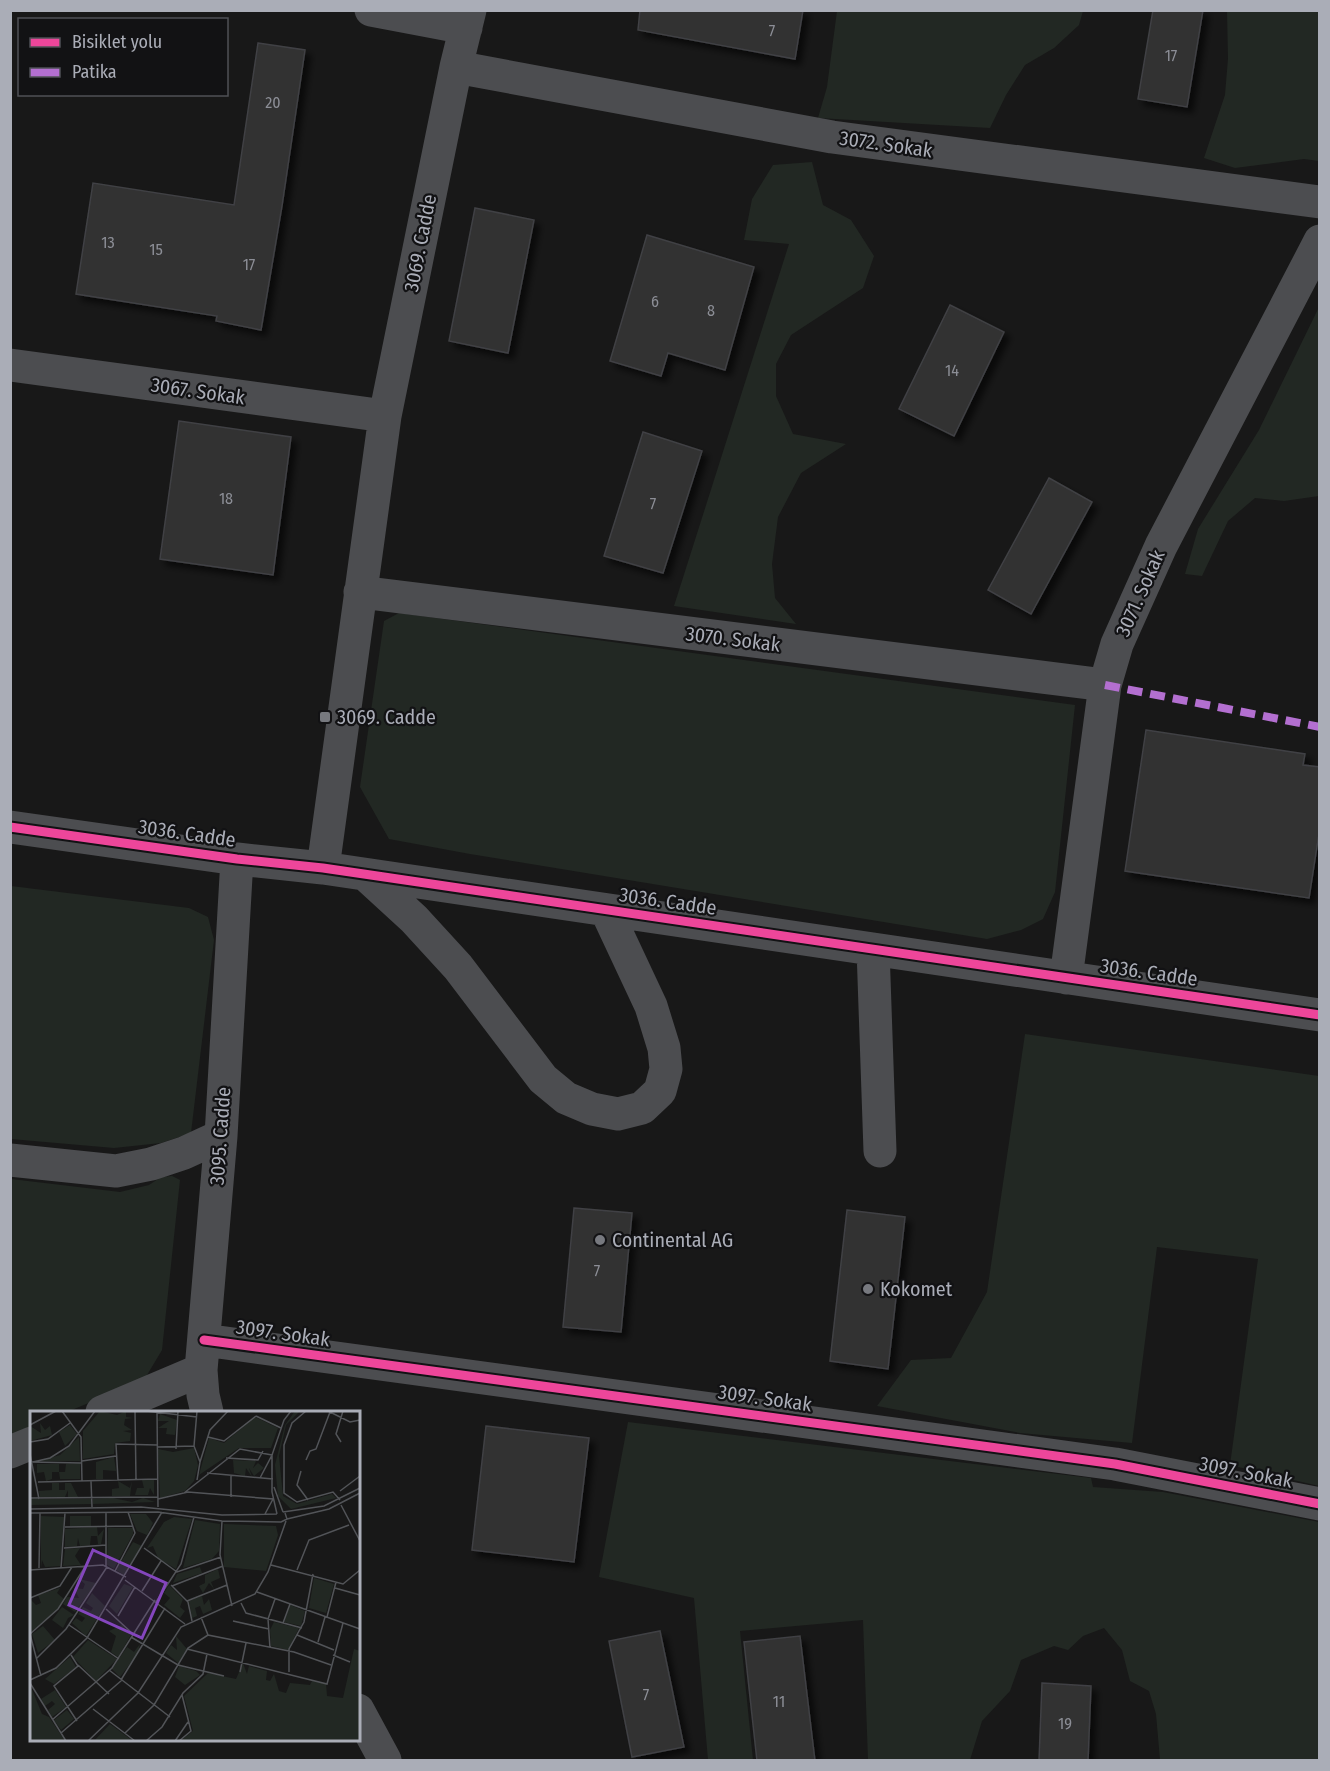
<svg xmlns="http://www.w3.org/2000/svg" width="1330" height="1771" font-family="'Fira Sans Condensed',sans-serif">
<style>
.green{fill:#222823}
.building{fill:#313132;stroke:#404144;stroke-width:1.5;filter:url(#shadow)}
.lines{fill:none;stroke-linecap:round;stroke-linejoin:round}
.minor{stroke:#4c4d50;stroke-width:33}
.quiet{stroke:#b36fd0;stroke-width:8;stroke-dasharray:15 8;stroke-linecap:butt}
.cycleway-casing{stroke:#121214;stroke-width:13}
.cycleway{stroke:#ed469a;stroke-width:9}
.poi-dot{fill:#77797f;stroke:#121214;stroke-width:2}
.labels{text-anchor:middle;stroke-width:4.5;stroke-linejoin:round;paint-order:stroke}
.number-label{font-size:16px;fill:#8c8e96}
.street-label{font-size:20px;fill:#aaadb7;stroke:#121214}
.poi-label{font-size:20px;fill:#aaadb7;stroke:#121214;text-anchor:start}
.inset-road{fill:none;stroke:#525458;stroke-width:1.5}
.view{fill:#8446bd;fill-opacity:0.15;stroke:#8446bd;stroke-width:3}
.inset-edge{fill:none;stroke:#aaadb7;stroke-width:3}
</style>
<defs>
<filter id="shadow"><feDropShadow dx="5.5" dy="5.5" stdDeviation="3" flood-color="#0009"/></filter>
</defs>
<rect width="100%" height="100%" fill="#181818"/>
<path class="green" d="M 837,11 L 1083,11 L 1079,25 L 1054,48 L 1025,65 L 1006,95 L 990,128 L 818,118 L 827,87 Z
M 1227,11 L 1319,11 L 1319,161 L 1304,159 L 1235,168 L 1204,158 L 1225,95 L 1228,59 Z
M 812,162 L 823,205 L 851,220 L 874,256 L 863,288 L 791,335 L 776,364 L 776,396 L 793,434 L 846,444 L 801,473 L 778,517 L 772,564 L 775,598 L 796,624 L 674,606 L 789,244 L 744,240 L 752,199 L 773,165 Z
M 1319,307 L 1319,496 L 1284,501 L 1255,498 L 1228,521 L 1202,576 L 1185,574 L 1198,529 L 1259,430 Z
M 399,613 L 1075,705 L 1055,892 L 1043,919 L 1021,930 L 987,939 L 470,854 L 389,839 L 360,787 L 384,621 Z
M 11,886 L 189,908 L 208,917 L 214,940 L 191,1133 L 161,1143 L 114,1148 L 11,1139 Z
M 1025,1034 L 1319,1076 L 1319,1486 L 1230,1465 L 1258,1259 L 1157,1247 L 1132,1443 L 1020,1433 L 877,1406 L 911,1360 L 951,1358 L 987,1292 Z
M 172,1176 L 180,1180 L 162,1350 L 144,1380 L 67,1412 L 32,1412 L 31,1428 L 11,1436 L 11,1179 L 120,1192 L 149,1185 L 161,1177 Z
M 628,1422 L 1091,1478 L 1093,1487 L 1163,1492 L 1319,1522 L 1319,1760 L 1160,1760 L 1156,1714 L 1149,1691 L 1130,1681 L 1122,1650 L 1104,1628 L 1083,1636 L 1068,1650 L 1054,1646 L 1021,1660 L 1010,1691 L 982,1721 L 970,1760 L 868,1760 L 863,1620 L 740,1631 L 753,1760 L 708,1760 L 694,1598 L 599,1577 Z"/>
<path class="building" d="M 640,10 L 803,10 L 795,59 L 638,30 Z
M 1153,10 L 1203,10 L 1187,107 L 1138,99 Z
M 258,43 L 305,50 L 282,206 L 261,330 L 216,321 L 217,316 L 76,294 L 93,183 L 234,205 Z
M 475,208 L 534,220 L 508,353 L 449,341 Z
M 647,235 L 754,267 L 725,370 L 668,353 L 661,376 L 610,361 Z
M 950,305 L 1004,332 L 954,436 L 899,409 Z
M 179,421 L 291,437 L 273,575 L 160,559 Z
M 643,432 L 702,451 L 663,573 L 604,556 Z
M 1049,478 L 1092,502 L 1031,614 L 988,590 Z
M 1146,730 L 1305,754 L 1303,765 L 1320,767 L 1320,827 L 1309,898 L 1125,871 Z
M 574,1208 L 632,1213 L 621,1332 L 563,1327 Z
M 847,1210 L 905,1217 L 888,1369 L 830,1361 Z
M 486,1426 L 589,1438 L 574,1562 L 472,1550 Z
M 660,1631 L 684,1747 L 632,1757 L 609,1641 Z
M 800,1636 L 815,1761 L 757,1761 L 744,1642 Z
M 1042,1683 L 1091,1686 L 1088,1761 L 1039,1761 Z"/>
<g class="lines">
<path class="minor" d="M 371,10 L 466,28
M 456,67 L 832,137 L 1320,202
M 10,365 L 385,416
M 360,592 L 1105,685
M 10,827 L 237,859 L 323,868 L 1320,1015
M 323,868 L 385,416 L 456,67 L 470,10
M 366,875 L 414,919 L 458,967 L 543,1079 L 566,1098 L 592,1109 L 618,1114 L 642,1108 L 660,1091 L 666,1069 L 664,1048 L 651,1006 L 606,910
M 873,949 L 880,1151
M 1066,978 L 1105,685 L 1117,644 L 1161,546 L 1320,241
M 10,1160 L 116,1171 L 151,1164 L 184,1153 L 221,1136
M 204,1340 L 1115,1464 L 1320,1504
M 102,1412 L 201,1370
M 207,1412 L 203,1395 L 201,1370 L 221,1136 L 237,859
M 10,1452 L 32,1443
M 358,1710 L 385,1760"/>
<path class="quiet" d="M 1105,685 L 1320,727"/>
<g class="cycleway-casing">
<path id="cycleway" d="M 10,827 L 237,859 L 323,868 L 1320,1015
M 204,1340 L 1115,1464 L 1320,1504"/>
</g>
<use href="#cycleway" class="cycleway"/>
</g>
<g class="poi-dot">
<rect x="319" y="711" width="12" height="12" rx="3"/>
<circle cx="600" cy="1240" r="6"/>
<circle cx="868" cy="1289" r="6"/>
</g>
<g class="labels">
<g class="number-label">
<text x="772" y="36">7</text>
<text x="1171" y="61">17</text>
<text x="273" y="108">20</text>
<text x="108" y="248">13</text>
<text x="156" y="255">15</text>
<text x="249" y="270">17</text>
<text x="655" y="307">6</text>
<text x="711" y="316">8</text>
<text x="952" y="376">14</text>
<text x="226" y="504">18</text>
<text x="653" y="509">7</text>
<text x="597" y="1276">7</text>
<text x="646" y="1700">7</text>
<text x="779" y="1707">11</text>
<text x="1065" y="1729">19</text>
</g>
<g class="street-label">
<text transform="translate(886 144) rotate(8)" y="7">3072. Sokak</text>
<text transform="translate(420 243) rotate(-79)" y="7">3069. Cadde</text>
<text transform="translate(198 391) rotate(8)" y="7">3067. Sokak</text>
<text transform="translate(1140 593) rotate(-66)" y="7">3071. Sokak</text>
<text transform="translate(733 639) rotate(7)" y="7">3070. Sokak</text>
<text transform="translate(187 833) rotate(8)" y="7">3036. Cadde</text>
<text transform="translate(668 901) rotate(8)" y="7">3036. Cadde</text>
<text transform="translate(1149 972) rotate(8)" y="7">3036. Cadde</text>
<text transform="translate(220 1136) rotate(-86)" y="7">3095. Cadde</text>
<text transform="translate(283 1333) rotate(8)" y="7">3097. Sokak</text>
<text transform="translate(765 1398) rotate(8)" y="7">3097. Sokak</text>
<text transform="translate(1246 1472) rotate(11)" y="7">3097. Sokak</text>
</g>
<g class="poi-label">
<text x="337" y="724">3069. Cadde</text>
<text x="612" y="1247">Continental AG</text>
<text x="880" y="1296">Kokomet</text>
</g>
</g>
<g transform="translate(30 1411)">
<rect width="330" height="330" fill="#181818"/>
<path d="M 70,0 L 87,4 L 96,0 L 96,6 L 103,7 L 95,8 L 94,14 L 102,19 L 93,20 L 101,22 L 100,30 L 85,32 L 84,43 L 53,48 L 53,20 ZM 265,0 L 270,0 L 256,14 L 249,45 L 253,85 L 267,93 L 302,83 L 306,87 L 261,98 L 248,85 L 245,54 L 255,14 ZM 130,3 L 147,9 L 145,24 L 136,23 L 137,17 L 128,17 L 139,10 L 128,10 ZM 225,6 L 248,17 L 241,37 L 209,37 L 169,64 L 179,27 L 194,32 ZM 10,12 L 15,19 L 20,15 L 22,24 L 0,30 L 0,15 L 11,22 ZM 40,14 L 47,23 L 35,35 L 29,21 ZM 49,26 L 50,50 L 10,50 L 30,44 ZM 164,37 L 168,54 L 164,70 L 155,80 L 130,87 L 128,38 L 143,41 ZM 84,46 L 86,60 L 73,59 L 73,68 L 66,68 L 66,51 ZM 203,49 L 226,50 L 223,57 L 228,52 L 234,57 L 224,65 L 219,57 L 222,66 L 216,57 L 215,65 L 204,62 ZM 50,52 L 50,68 L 30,68 L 29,61 L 22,61 L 22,68 L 16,70 L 14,61 L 7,62 L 7,53 L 29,53 L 29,61 L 35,61 L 36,53 ZM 112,69 L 124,69 L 124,84 L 120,77 L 118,84 L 105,84 L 107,77 L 114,77 ZM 88,70 L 100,77 L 102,70 L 100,85 L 82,85 L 82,78 L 89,77 ZM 22,72 L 29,72 L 29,79 L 35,79 L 35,72 L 41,72 L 48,86 L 38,86 L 38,79 L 35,86 L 10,86 L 9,80 L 22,79 ZM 83,87 L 102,91 L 113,87 L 125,91 L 63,93 L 63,88 ZM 0,88 L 61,88 L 61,93 L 0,94 ZM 100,103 L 116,103 L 123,112 L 117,124 L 107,120 ZM 11,105 L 34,106 L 30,155 L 15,156 L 12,149 L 11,157 ZM 40,105 L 61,105 L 61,115 L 40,115 ZM 144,106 L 162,108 L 146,158 L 128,147 L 123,135 L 117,137 L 134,111 ZM 165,109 L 190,113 L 189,140 L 182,148 L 153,157 ZM 194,113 L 246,115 L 248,124 L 236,160 L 194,156 ZM 67,116 L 68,125 L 74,118 L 71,133 L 68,133 L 67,125 L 61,125 L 60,134 L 50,135 L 48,127 L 47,135 L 35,136 L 35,118 ZM 78,117 L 103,117 L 103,123 L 84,158 L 77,154 ZM 103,131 L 112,135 L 94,164 L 86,159 ZM 50,137 L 45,145 L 51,154 L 33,155 L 35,138 ZM 170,156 L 172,162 L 143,172 L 147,163 ZM 188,158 L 190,167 L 181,171 L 184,178 L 179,172 L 173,182 L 169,175 L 175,172 L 175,164 ZM 284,167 L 304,173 L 296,202 L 279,197 ZM 49,168 L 66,172 L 45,201 L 33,193 L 37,186 L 49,187 L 44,177 L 53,178 L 55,173 ZM 94,173 L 103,176 L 87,203 L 79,195 ZM 139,174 L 153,188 L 150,196 L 155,200 L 150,207 L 134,194 L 140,187 L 134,182 ZM 30,177 L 27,182 L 34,188 L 26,200 L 0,222 L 0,188 L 6,194 L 11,192 L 8,184 ZM 62,182 L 75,195 L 56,225 L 42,212 L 46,207 L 52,211 L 55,207 L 48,203 L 53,196 L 61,200 L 63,197 L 56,192 ZM 172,185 L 174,194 L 179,188 L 182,199 L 173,203 L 170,195 L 165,197 L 167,205 L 162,207 L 159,190 ZM 260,194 L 275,200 L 271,215 L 254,211 ZM 32,196 L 44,204 L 38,207 L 33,217 L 22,209 ZM 244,211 L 269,217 L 258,239 L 241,235 L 240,219 ZM 92,214 L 101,224 L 88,246 L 81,241 L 86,225 L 79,220 ZM 13,215 L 25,229 L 8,242 L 2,223 ZM 146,225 L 157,238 L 148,252 L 136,242 L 141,234 L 147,239 ZM 58,229 L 87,248 L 66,270 L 43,246 ZM 110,233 L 108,242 L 90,266 L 82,258 L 97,236 L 104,241 ZM 324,238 L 330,240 L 330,330 L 150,330 L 163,320 L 154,285 L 178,262 L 206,268 L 213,252 L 217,263 L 219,255 L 237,260 L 236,269 L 240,270 L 244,263 L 249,280 L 256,282 L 260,272 L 280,274 L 282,270 L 296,273 L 297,285 L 313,287 ZM 40,246 L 46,256 L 24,273 L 15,268 ZM 149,255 L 166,260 L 170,264 L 155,274 L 145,266 ZM 1,276 L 12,303 L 19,306 L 35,330 L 0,330 ZM 25,279 L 36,296 L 22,306 L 18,299 L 25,293 L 22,290 L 15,295 L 11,288 ZM 37,299 L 44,308 L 31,319 L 24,309 ZM 80,313 L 103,330 L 64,330 Z" fill="#222823"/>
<path class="inset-road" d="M 32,0 L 51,26 L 52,70M 105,0 L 106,68M 116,0 L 167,6M 127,0 L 128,96M 276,0 L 262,12 L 254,34 L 254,82 L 267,91 L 303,81 L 310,89M 298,0 L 320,11 L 330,9M 226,5 L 251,17M 0,14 L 26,0M 178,26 L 194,30 L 226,5M 0,31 L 18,28 L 40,12M 311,31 L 306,23 L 313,0M 127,36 L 164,35M 146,38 L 148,0M 0,43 L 9,88M 196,47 L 228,49 L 233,40M 276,49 L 280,40 L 286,38 L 300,1M 52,50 L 86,45M 0,51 L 52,52M 3,51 L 20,47 L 39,35 L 65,0M 170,51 L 180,19 L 198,0M 271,60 L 267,74 L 278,89M 177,62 L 243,68M 201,65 L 201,86M 88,69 L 86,33 L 127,34M 167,69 L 170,51 L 164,35 L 167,0M 61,70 L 62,96M 8,71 L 128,68M 244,76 L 253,101M 310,80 L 330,65M 154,82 L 210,38 L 242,44 L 230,67M 0,87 L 128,86M 128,88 L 158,81 L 243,88 L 235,103M 311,94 L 330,130M 0,98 L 111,96 L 192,104 L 247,103M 253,101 L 294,95 L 330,77M 0,102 L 128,101 L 192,110 L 251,111 L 257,108 L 255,102M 76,102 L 76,155M 247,103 L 242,81 L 242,44 L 254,9 L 261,0M 257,108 L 299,98 L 330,82M 192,110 L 190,144 L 202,195M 35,116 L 103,115M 34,137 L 76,134M 114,137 L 147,161 L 191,146M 241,154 L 313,173 L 330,159M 9,157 L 10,102M 31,157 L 35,102M 0,159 L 73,154 L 96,166M 267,159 L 279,129 L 319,114M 85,160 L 105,122 L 98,101M 95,169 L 155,213M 141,174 L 158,191 L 162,210M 142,175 L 193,155M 305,177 L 330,184M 112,180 L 131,150M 227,181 L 330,218M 0,187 L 30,175 L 42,156M 157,190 L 197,174M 126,191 L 151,153 L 164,106M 211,192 L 216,202 L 272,217M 76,198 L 103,223M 88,205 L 105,176M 171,206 L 178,224 L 264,241 L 301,254M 297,206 L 306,171M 203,210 L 239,218M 253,212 L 260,193M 39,214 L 89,248M 0,223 L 28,198 L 55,156M 0,223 L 11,265M 267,224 L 304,239M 101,226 L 148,254 L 194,265M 288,231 L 295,206M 240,237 L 238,208 L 245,188M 157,238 L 297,273 L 313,212M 41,244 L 48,255 L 24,275 L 47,310M 303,244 L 320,251M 7,247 L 36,218 L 77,156M 48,254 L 79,283M 79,259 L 140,306M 210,261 L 216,232M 259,261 L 259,238 L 274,211 L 283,163M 0,269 L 26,257 L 57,227 L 132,101M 91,269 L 135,197M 0,272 L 36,330M 63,298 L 105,330M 22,309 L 82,257 L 125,189M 31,322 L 92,269M 95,322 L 124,294 L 158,237 L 178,224M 58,330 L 108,282 L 151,216 L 225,183 L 238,161 L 256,110M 116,330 L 132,316 L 153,282 L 173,263 L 177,243M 145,330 L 158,311M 149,330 L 161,320 L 152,284"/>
<path class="view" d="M 63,139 L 136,172 L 112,227 L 39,194 Z"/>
<rect width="330" height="330" class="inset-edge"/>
</g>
<rect width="1330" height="1771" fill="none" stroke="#aaadb7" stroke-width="24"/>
<rect x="18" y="18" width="210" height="78" fill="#121214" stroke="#4f5055" stroke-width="1.5"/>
<rect x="30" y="38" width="30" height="9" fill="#ed469a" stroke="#4f5055" stroke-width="1.5"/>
<text x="72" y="48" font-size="18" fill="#aaadb7">Bisiklet yolu</text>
<rect x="30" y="68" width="30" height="9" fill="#b36fd0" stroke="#4f5055" stroke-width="1.5"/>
<text x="72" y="78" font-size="18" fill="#aaadb7">Patika</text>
</svg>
